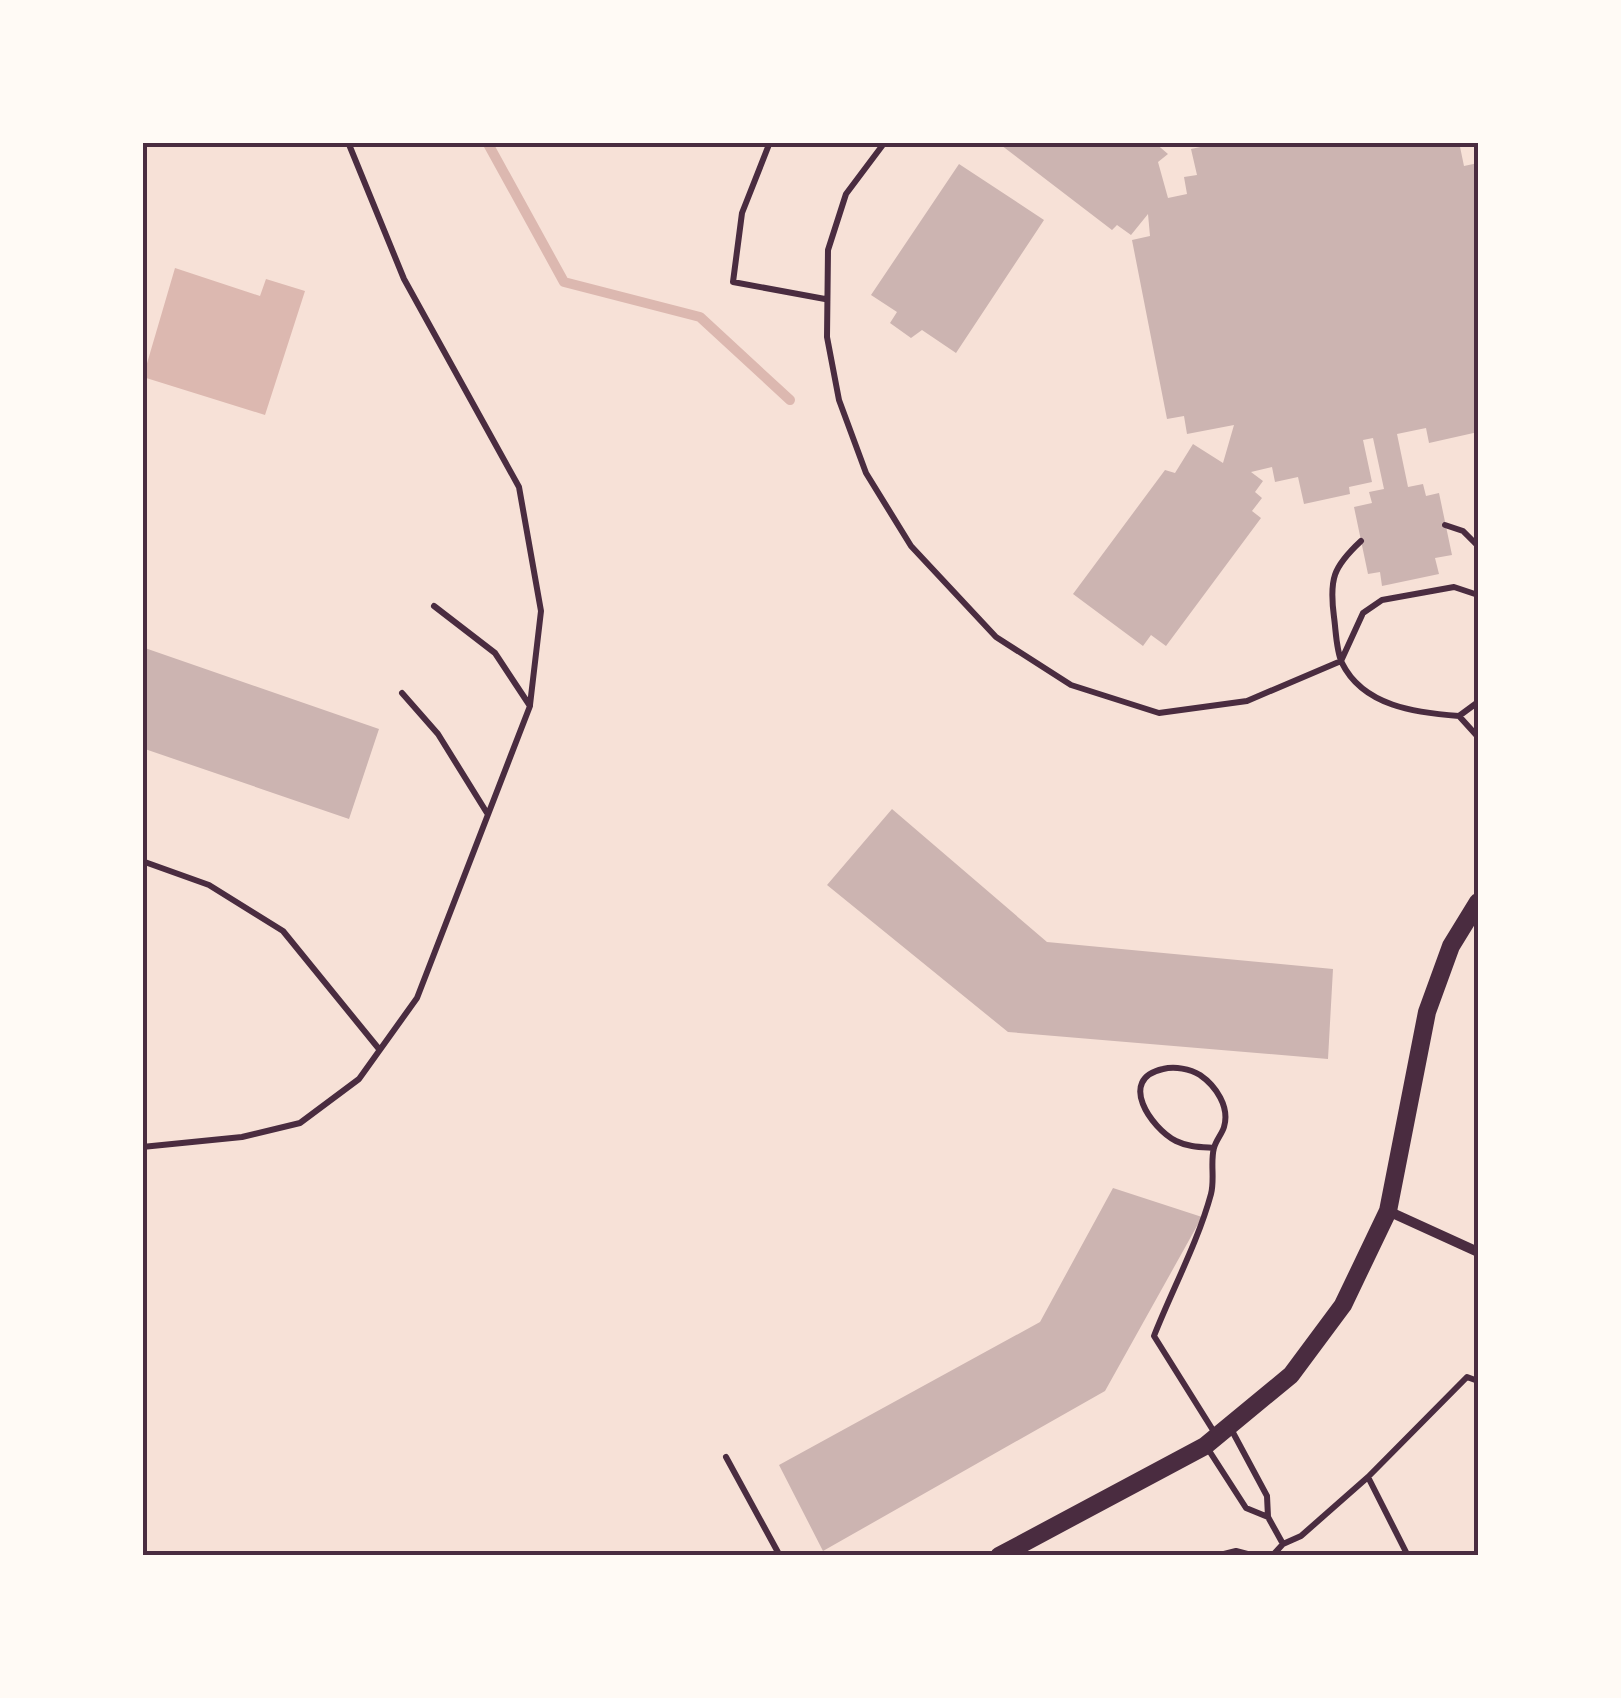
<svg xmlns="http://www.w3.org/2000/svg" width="1621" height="1698" font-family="Ubuntu,sans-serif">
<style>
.water{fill:#dcb8b0}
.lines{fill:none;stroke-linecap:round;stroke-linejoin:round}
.stream{stroke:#dcb8b0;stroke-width:10}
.building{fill:#ccb4b1}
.service{stroke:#4a2c40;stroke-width:6}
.minor{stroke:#4a2c40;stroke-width:10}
.tertiary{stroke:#4a2c40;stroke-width:18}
.neatline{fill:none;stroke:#4a2c40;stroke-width:4}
</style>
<rect width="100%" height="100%" fill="#f7e1d7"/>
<path class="water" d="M 175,268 L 260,296 L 266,279 L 305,291 L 265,415 L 143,377 Z"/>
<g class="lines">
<path class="stream" d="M 487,142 L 564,282 L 700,317 L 790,400"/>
</g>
<path class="building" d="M 997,142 L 1154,142 L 1168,154 L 1158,162 L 1168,198 L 1187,194 L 1184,177 L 1197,175 L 1191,149 L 1224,142 L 1459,142 L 1464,166 L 1478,163 L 1478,432 L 1429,443 L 1426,428 L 1397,434 L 1408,487 L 1423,484 L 1426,496 L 1439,493 L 1452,555 L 1435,558 L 1439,574 L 1382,586 L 1380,572 L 1368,574 L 1354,507 L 1372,503 L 1369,492 L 1384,489 L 1373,438 L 1363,440 L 1372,482 L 1349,487 L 1350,494 L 1304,504 L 1298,477 L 1275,482 L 1272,467 L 1251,472 L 1263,481 L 1255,492 L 1262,498 L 1252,511 L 1261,518 L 1166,646 L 1151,635 L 1143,646 L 1073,594 L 1165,470 L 1175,473 L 1193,444 L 1223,463 L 1234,425 L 1187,434 L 1184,416 L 1167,419 L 1132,240 L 1150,236 L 1148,214 L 1131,235 L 1117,225 L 1112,230 Z
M 959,164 L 1044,220 L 956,353 L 922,330 L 911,338 L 890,323 L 897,312 L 871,295 Z
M 142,647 L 379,729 L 349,819 L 142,748 Z
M 892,809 L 1047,942 L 1333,969 L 1328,1059 L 1008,1032 L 827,885 Z
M 1113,1188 L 1202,1217 L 1105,1391 L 823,1551 L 779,1465 L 1040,1322 Z"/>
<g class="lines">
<path class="service" d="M 348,142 L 404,279 L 519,487 L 541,611 L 530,705
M 770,142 L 742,213 L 733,282 L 825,299
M 885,142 L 846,194 L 828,250 L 827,337 L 839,400 L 866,473 L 911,546 L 996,637 L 1071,685 L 1159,713 L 1247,701 L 1341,661 L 1363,613 L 1382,600 L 1454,587 L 1478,595
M 1445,525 L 1463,531 L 1478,546
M 1361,541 C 1333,567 1329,579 1334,617 C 1336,631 1336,650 1342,663 C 1363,706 1416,713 1459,716 L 1478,702
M 402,693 L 438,734 L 487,813
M 1459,716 L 1478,737
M 142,861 L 209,885 L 283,931 L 379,1049
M 142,1147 L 242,1137 L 300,1123 L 359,1079 L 417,998 L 530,706 L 495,653 L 434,606
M 1214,1148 C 1201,1147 1188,1147 1176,1141 C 1151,1128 1117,1079 1163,1069 C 1175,1066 1190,1069 1200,1075 C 1216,1086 1230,1107 1224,1127 C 1222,1134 1216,1140 1214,1148 C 1210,1162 1215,1179 1211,1194 C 1198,1242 1172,1290 1154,1336 L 1216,1435
M 1230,1427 L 1267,1496 L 1268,1517 L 1283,1544
M 1208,1449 L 1246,1508 L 1268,1517
M 726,1457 L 780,1556
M 1368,1477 L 1408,1556
M 1216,1556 L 1236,1551 L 1255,1556
M 1272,1556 L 1283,1544 L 1301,1536 L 1368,1477 L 1467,1377 L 1478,1381"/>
<path class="minor" d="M 1388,1211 L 1478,1252"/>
<path class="tertiary" d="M 999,1556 L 1205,1446 L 1291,1375 L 1343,1305 L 1388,1211 L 1427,1012 L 1451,946 L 1478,902"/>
</g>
<rect width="1621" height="1698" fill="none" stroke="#fffaf5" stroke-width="290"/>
<rect x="145" y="145" width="1331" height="1408" class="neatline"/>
</svg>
